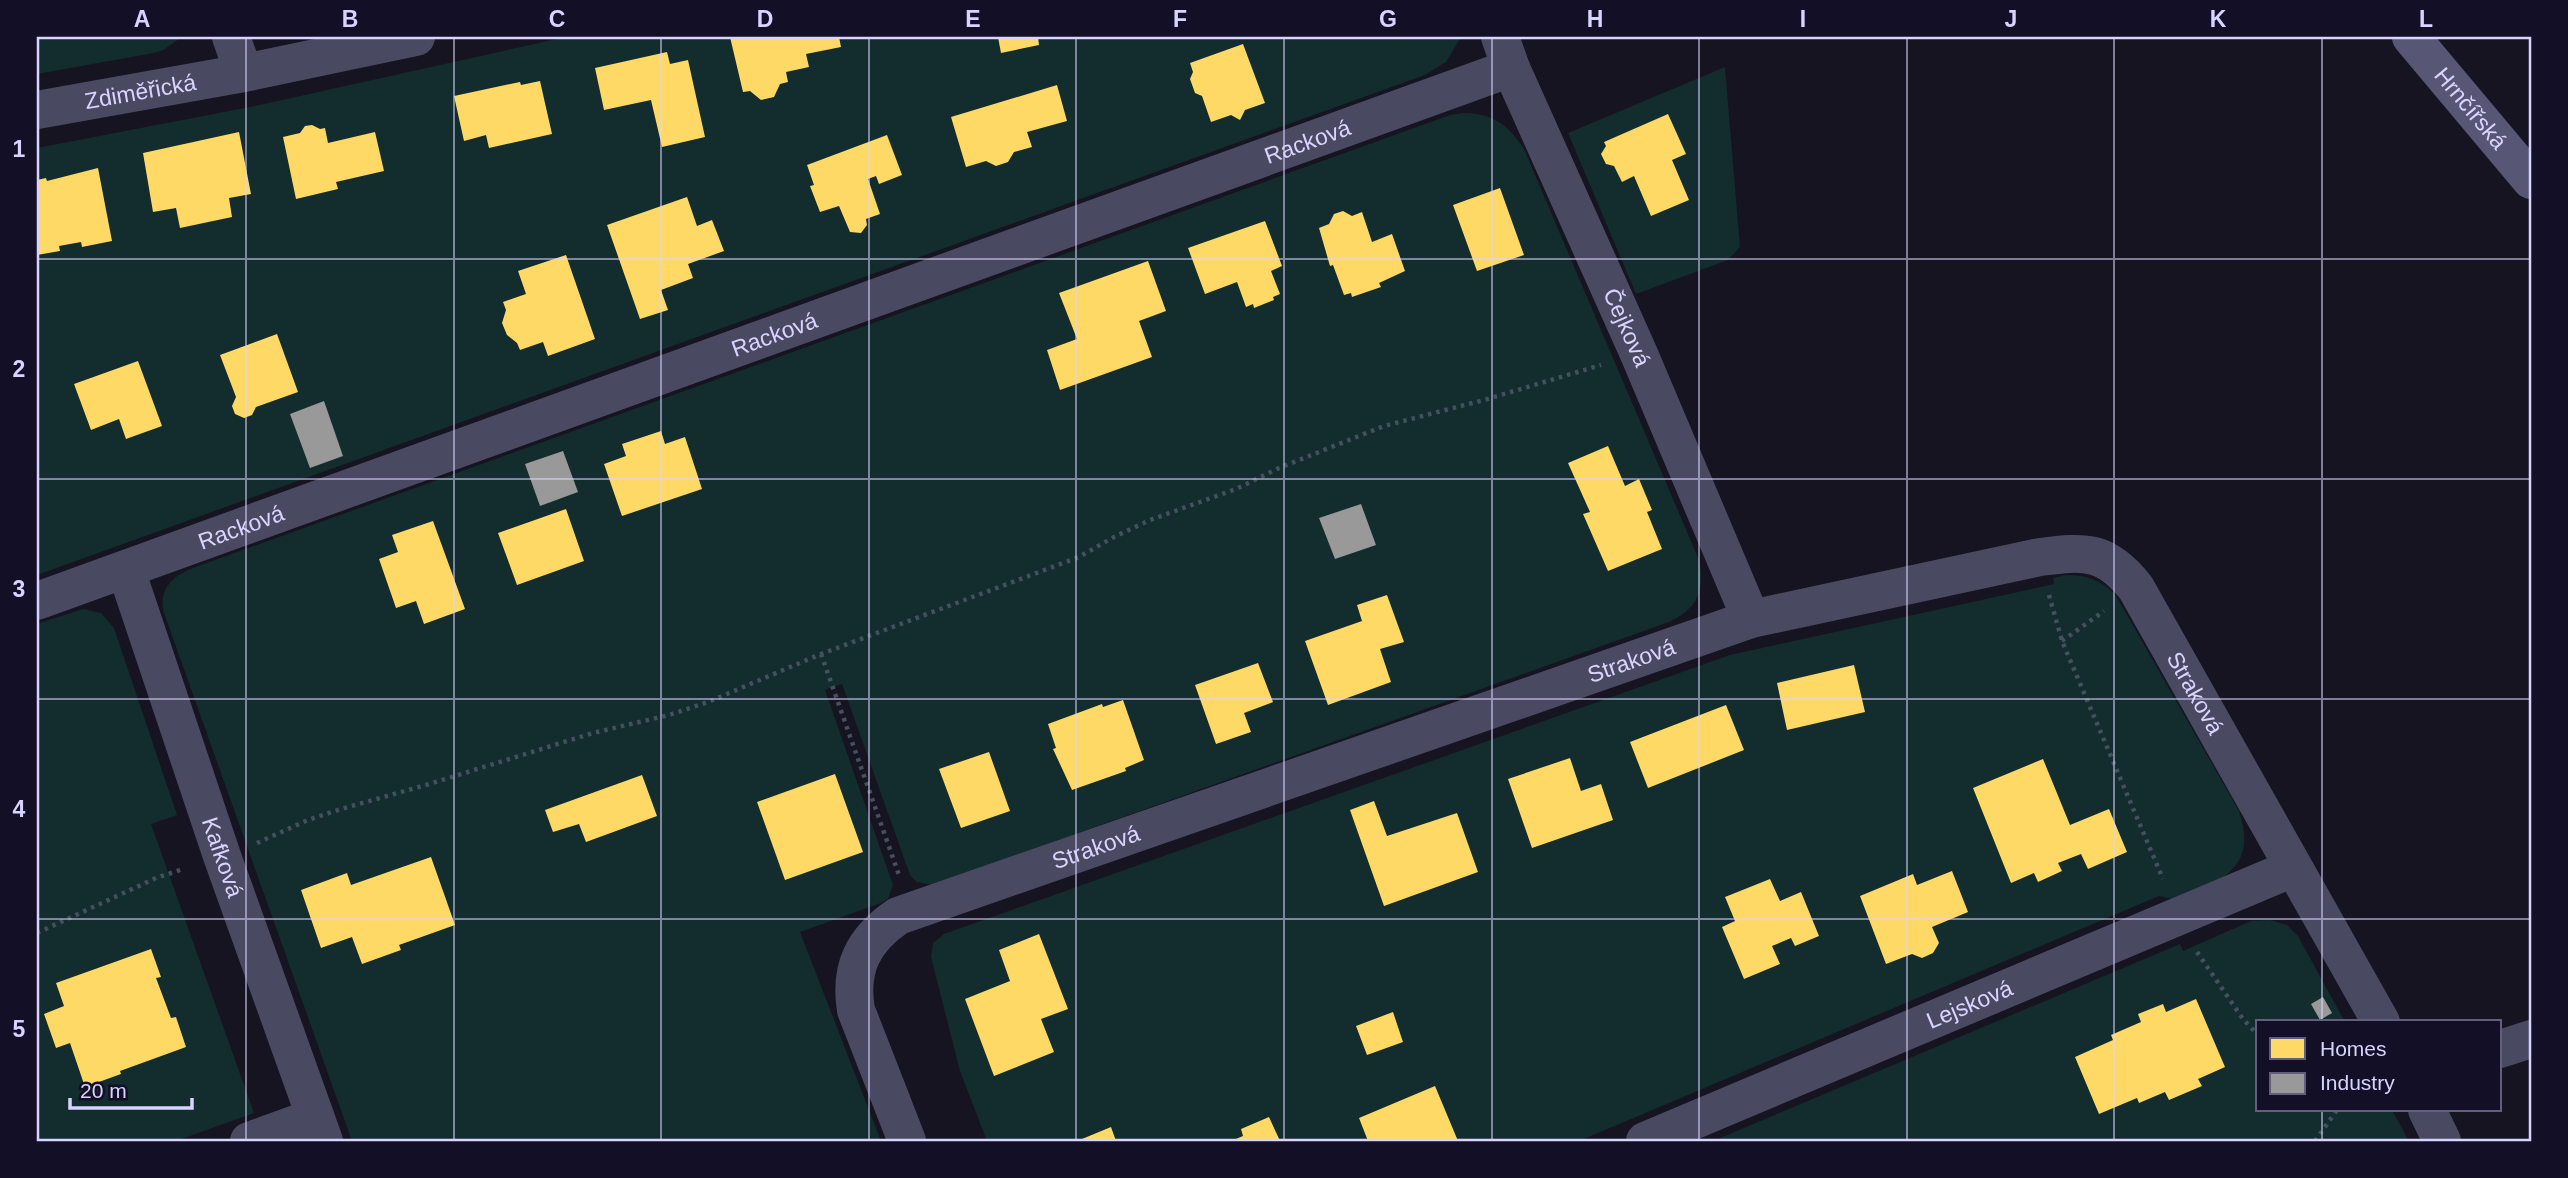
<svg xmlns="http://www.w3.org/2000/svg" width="2568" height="1178" font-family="Arial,sans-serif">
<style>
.green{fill:#132c2d}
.homes{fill:#ffd966}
.industry{fill:#999}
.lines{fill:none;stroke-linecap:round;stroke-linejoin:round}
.path{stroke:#44505f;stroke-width:4.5;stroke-dasharray:3.5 5;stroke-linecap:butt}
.street{stroke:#4a4962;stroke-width:38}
.secondary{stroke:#575674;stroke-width:38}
.grid{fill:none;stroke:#d9d4ff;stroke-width:2;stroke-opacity:0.55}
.labels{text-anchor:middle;stroke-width:7;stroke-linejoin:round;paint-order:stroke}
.street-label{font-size:23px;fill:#d9d4ff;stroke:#130f26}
.neatline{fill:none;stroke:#d9d4ff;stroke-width:2.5}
.grid-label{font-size:23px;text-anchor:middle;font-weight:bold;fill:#d9d4ff}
</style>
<rect width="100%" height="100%" fill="#161421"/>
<path class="green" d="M 37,37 L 182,37 L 163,50 L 154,53 L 37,74 Z
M 566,37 L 1461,37 L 1446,62 L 1425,75 L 37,575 L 37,148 L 255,106 Z
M 1725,67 L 1740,247 L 1728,260 L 1636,294 L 1568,133 Z
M 1463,113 C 1492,113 1509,125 1524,149 L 1699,560 C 1706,590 1697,609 1669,622 L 933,885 L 917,882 L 910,875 L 842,684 L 825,690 L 893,885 L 888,899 L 881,903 L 800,932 L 881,1141 L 352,1141 L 164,613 C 158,590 172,576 193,568 L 1450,115 Z
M 2066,575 C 2086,575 2101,580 2115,594 L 2239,811 C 2252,850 2241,870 2206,888 C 2183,900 2185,902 2159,896 L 1579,1141 L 987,1141 L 960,1071 L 931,957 L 933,943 L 944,934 L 1730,655 L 2054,584 L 2053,578 Z
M 83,609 L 101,613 L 114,628 L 177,815 L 151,824 L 254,1113 L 176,1141 L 37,1141 L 37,624 Z
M 2270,920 L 2287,925 L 2298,936 L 2345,1022 L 2258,1022 L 2258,1110 L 2392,1110 L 2409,1141 L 1713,1141 L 2180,944 L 2183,951 L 2251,921 Z"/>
<path class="homes" d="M 730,37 L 839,37 L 841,47 L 806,54 L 809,67 L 786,72 L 788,82 L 780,84 L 774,97 L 761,100 L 750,91 L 743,92 Z
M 998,37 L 1038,37 L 1039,45 L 1001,53 Z
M 1243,44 L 1265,103 L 1245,110 L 1240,120 L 1231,115 L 1211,122 L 1202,96 L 1195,93 L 1190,79 L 1193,72 L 1190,63 Z
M 667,52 L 670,64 L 688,60 L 705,137 L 662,147 L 651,100 L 604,110 L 595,68 Z
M 540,81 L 552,134 L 489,148 L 486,135 L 464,141 L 454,96 L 520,82 L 521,85 Z
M 1057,85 L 1067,121 L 1027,132 L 1032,147 L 1014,152 L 1008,162 L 996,166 L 986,161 L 966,167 L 951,117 Z
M 1668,114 L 1686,154 L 1672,160 L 1689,200 L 1651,216 L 1634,176 L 1622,182 L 1614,166 L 1606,164 L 1601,154 L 1606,146 L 1604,142 Z
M 312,125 L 320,129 L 325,128 L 328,143 L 375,132 L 384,171 L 336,182 L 338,189 L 296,199 L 283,137 L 300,133 L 305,126 Z
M 239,132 L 251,194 L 229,198 L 232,217 L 180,228 L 176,208 L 153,212 L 143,153 Z
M 887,135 L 902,175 L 879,184 L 876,176 L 868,179 L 880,214 L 866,219 L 867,225 L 861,233 L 850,232 L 839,206 L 820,212 L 810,186 L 814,185 L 807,165 Z
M 98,168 L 112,241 L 82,247 L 81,242 L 59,246 L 60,251 L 37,255 L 37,180 L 46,178 L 47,181 Z
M 1500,188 L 1524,255 L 1477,271 L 1453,205 Z
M 687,197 L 697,226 L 712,220 L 724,251 L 688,264 L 693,278 L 661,290 L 668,310 L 640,319 L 607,225 Z
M 1343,211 L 1352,216 L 1362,212 L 1372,242 L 1392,234 L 1405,271 L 1379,283 L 1381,287 L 1352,297 L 1351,293 L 1344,295 L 1333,265 L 1330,266 L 1319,228 L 1329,224 L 1334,214 Z
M 1265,221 L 1282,266 L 1271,271 L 1280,294 L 1273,297 L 1274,300 L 1254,308 L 1253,304 L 1246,307 L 1237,282 L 1205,294 L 1188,248 Z
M 566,255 L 595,339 L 548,356 L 543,342 L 520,350 L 517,343 L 507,335 L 502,323 L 506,310 L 503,302 L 526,294 L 518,271 Z
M 1148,261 L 1166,311 L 1139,321 L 1152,357 L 1060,390 L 1047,350 L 1077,339 L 1059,293 Z
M 277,334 L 298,392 L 256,407 L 252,415 L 244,418 L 235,414 L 232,406 L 236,397 L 220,355 Z
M 138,361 L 162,426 L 126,439 L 119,419 L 91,430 L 74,384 Z
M 661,431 L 665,444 L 685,437 L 702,489 L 622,516 L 604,464 L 626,456 L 622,444 Z
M 1608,446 L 1625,486 L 1639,479 L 1652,510 L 1647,512 L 1662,549 L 1608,571 L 1583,514 L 1590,512 L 1568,463 Z
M 566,509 L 584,561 L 517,585 L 498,533 Z
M 433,521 L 465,609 L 424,624 L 416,601 L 396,608 L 379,559 L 398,552 L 392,535 Z
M 1387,595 L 1404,642 L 1380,649 L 1391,682 L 1328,705 L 1305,641 L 1362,621 L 1357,605 Z
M 1258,663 L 1273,702 L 1244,713 L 1251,732 L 1216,744 L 1195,685 Z
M 1854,665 L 1865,712 L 1787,730 L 1777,683 Z
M 1123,700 L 1144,760 L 1125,768 L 1126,771 L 1072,790 L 1053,749 L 1056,748 L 1048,724 L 1102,704 L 1103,707 Z
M 1726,705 L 1744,750 L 1648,788 L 1630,742 Z
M 989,752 L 1010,811 L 961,828 L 939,769 Z
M 1570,758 L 1581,791 L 1601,784 L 1613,820 L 1532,848 L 1508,779 Z
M 2043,759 L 2070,825 L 2109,809 L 2127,852 L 2088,869 L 2081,854 L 2058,863 L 2062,871 L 2038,882 L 2034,873 L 2011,883 L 1973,788 Z
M 835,774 L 863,852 L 785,880 L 757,802 Z
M 642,775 L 657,816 L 586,842 L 579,824 L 553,832 L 545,810 Z
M 1374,801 L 1387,836 L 1457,813 L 1478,872 L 1384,906 L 1350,810 Z
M 431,857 L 455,925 L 399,945 L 401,950 L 362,964 L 352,937 L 321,948 L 301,890 L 347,873 L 351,885 Z
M 1952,871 L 1968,912 L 1932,927 L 1939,943 L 1933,953 L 1922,958 L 1912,954 L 1886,964 L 1860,896 L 1913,874 L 1917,885 Z
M 1770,879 L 1780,901 L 1801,892 L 1819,936 L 1795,946 L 1791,938 L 1772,946 L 1780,964 L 1744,979 L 1722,927 L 1735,921 L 1725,897 Z
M 1039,934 L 1068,1009 L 1041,1019 L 1054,1052 L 994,1076 L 965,999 L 1010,981 L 999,950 Z
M 151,949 L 161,977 L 156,978 L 171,1018 L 176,1017 L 186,1047 L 120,1071 L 121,1074 L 85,1087 L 70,1043 L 56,1048 L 44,1014 L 64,1006 L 56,983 Z
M 2196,999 L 2225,1067 L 2198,1079 L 2202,1086 L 2169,1100 L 2165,1092 L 2139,1103 L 2137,1098 L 2099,1114 L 2075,1057 L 2113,1040 L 2111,1035 L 2141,1022 L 2138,1014 L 2163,1004 L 2166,1012 Z
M 1393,1012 L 1403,1042 L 1367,1055 L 1356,1026 Z
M 1435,1086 L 1458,1141 L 1368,1141 L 1359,1118 Z
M 1269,1117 L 1280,1141 L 1231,1141 L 1243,1136 L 1241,1129 Z
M 1111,1127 L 1116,1141 L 1083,1141 L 1082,1139 Z"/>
<path class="industry" d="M 324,401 L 343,456 L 310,468 L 290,414 Z
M 563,451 L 578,492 L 540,506 L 525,464 Z
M 1361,504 L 1376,545 L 1335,559 L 1319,518 Z
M 2323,997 L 2332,1013 L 2320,1020 L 2311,1004 Z"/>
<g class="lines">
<path class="path" d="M 2049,595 L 2062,641 L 2163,879
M 2062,641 L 2104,611
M 821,654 L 899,875
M 257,843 L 308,820 L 341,809 L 426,785 L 593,733 L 669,715 L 708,702 L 821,654 L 1079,557 L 1114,537 L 1150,520 L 1236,489 L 1279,468 L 1384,426 L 1484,400 L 1601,365
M 37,933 L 156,878 L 183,869
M 2197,952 L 2243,1019 L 2258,1035
M 2315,1141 L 2337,1110"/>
<g class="street">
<path d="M 231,37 L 244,73"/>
<path id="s1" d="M 1500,37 L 1511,68 L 1639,354 L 1751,619"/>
<path id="s2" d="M 37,110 L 244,73 L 416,37"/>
<path id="s3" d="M 126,570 L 222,856 L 324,1141"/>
<path id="s4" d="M 37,601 L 1511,68"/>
<path d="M 2500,1049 L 2531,1039"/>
<path d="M 2427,1110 L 2442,1141"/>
<path d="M 249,1141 L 315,1117"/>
<path id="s5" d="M 907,1141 L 856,1010 C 849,968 863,940 898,916 L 1751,619 L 2040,557 C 2086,551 2106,550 2136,588 L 2381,1022"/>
<path id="s6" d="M 1645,1141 L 2293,868"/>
</g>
<path class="secondary" id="s7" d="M 2411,37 L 2531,180"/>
</g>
<path class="grid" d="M 246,37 L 246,1141M 454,37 L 454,1141M 661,37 L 661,1141M 869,37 L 869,1141M 1076,37 L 1076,1141M 1284,37 L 1284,1141M 1492,37 L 1492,1141M 1699,37 L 1699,1141M 1907,37 L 1907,1141M 2114,37 L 2114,1141M 2322,37 L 2322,1022M 37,259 L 2531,259M 37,479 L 2531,479M 37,699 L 2531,699M 37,919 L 2531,919M 2322,1110 L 2322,1141"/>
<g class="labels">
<g class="street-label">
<text dy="8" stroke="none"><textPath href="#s2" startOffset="105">Zdiměřická</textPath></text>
<text dy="8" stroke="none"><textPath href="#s7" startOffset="93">Hrnčířská</textPath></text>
<text dy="8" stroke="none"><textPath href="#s4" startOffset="1351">Racková</textPath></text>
<text dy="8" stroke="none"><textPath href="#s1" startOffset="317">Čejková</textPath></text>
<text dy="8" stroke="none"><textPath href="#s4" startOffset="784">Racková</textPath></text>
<text dy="8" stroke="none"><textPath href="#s4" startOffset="217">Racková</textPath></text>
<text dy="8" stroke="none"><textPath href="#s5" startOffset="1027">Straková</textPath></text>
<text dy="8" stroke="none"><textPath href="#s5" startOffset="1678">Straková</textPath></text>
<text dy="8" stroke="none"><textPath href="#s5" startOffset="460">Straková</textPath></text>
<text dy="8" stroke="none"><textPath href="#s3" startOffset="303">Kafková</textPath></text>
<text dy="8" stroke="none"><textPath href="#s6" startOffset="352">Lejsková</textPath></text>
</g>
</g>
<rect width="2568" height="1178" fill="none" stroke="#130f26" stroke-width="77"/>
<rect x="2256" y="1020" width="245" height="91" fill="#130f26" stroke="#625e7d" stroke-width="2"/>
<rect x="2270" y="1038" width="35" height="21" fill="#ffd966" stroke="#625e7d" stroke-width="2"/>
<text x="2320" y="1056" font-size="21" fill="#d9d4ff">Homes</text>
<rect x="2270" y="1073" width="35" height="21" fill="#999999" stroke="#625e7d" stroke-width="2"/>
<text x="2320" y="1090" font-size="21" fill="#d9d4ff">Industry</text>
<path d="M70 1098v10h122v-10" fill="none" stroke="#d9d4ff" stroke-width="3.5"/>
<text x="80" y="1098" font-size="21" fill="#d9d4ff" stroke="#130f26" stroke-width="5" paint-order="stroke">20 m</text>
<rect x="38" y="38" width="2492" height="1102" class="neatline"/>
<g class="grid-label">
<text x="142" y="27">A</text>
<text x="350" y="27">B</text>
<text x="557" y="27">C</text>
<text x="765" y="27">D</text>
<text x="973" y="27">E</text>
<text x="1180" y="27">F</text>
<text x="1388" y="27">G</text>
<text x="1595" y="27">H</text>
<text x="1803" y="27">I</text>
<text x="2011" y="27">J</text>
<text x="2218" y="27">K</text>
<text x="2426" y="27">L</text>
<text x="19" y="157">1</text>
<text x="19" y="377">2</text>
<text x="19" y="597">3</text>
<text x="19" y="817">4</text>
<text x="19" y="1037">5</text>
</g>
</svg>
